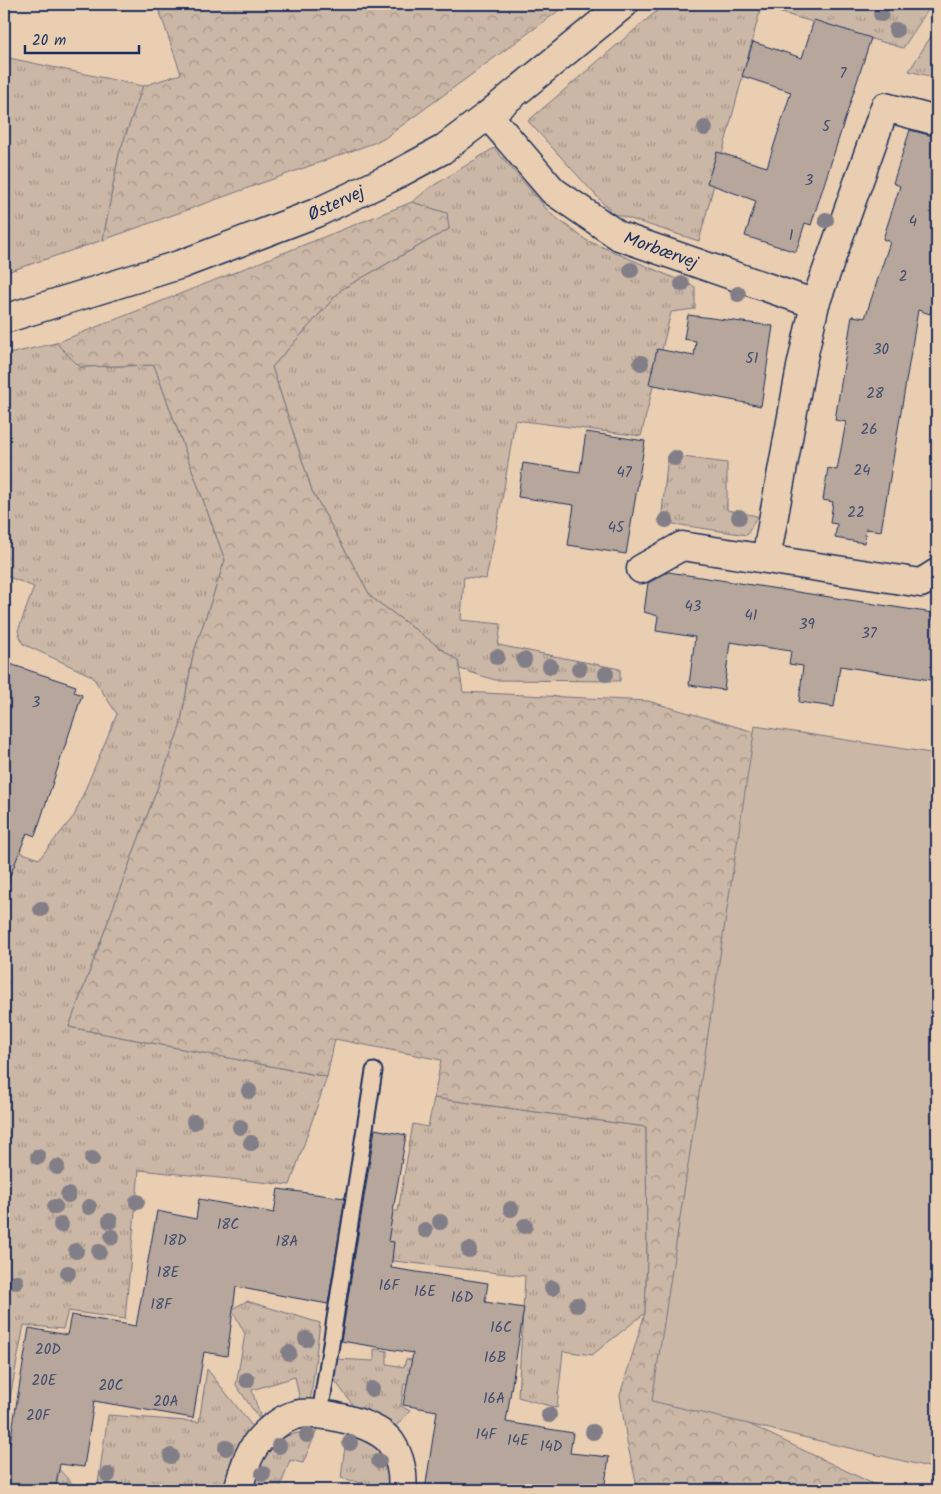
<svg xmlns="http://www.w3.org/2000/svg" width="941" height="1494" font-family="Kalam,sans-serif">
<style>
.grass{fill:url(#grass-tufts);stroke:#737382}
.forest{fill:url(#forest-crowns);stroke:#737382}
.pitch{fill:#cbb7a5;stroke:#737382}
.building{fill:#b6a69c;stroke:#1b2f5e}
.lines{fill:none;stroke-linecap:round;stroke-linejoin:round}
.service-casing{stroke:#1b2f5e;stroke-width:19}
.minor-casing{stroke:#1b2f5e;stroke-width:31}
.service{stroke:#e9ceb1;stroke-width:15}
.minor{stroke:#e9ceb1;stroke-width:28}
.tree{fill:#827e87}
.labels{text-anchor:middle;stroke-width:4;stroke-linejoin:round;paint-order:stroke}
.number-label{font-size:15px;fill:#424d6e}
.street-label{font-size:18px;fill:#1b2f5e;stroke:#e9ceb1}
</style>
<defs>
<pattern id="grass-tufts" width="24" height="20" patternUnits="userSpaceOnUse" patternTransform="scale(1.25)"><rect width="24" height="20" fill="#cbb7a5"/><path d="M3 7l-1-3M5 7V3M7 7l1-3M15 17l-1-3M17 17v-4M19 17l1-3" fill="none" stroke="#a4958a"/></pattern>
<pattern id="forest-crowns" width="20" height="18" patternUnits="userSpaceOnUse" patternTransform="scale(1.25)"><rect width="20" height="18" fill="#cbb7a5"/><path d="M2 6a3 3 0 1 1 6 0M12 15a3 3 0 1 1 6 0" fill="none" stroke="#a4958a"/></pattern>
</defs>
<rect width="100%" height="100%" fill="#e9ceb1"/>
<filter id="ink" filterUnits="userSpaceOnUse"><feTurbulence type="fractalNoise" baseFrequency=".02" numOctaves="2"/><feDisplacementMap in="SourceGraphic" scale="10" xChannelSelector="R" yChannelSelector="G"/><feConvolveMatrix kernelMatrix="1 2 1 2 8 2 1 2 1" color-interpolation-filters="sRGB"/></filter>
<g filter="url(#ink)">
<path class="grass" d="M 665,4 L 925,4 L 930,7 L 903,48 L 761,7 L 699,241 L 612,213 L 528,121 Z
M 937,27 L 937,78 L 909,71 Z
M 4,57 L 143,86 L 119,154 L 103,240 L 4,273 Z
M 494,148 L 551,214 L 586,240 L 695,287 L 695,309 L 671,312 L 641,436 L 515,420 L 503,494 L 486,579 L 464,577 L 461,620 L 501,624 L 498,645 L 620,669 L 620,681 L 495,680 L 460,669 L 458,661 L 371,597 L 312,491 L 272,367 L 342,289 L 449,229 L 446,213 L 412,202 L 428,189 Z
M 56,343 L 80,367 L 154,365 L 225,560 L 193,655 L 180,727 L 69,1027 L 327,1077 L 290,1185 L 139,1170 L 125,1319 L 68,1311 L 63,1329 L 24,1325 L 4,1428 L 4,846 L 39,859 L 74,816 L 117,714 L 92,676 L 23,644 L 18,631 L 34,587 L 4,575 L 4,355 Z
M 668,455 L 727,463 L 727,510 L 757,516 L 747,535 L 661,522 Z
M 434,1098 L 646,1127 L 647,1259 L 645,1313 L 592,1355 L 563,1351 L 557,1408 L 518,1397 L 525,1276 L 350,1256 L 359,1211 L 398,1211 L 413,1124 L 428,1127 Z
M 247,1301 L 320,1323 L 310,1404 L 301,1405 L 295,1377 L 252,1390 L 262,1423 L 236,1385 L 245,1334 L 232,1309 Z
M 374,1349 L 387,1351 L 387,1364 L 404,1367 L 406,1359 L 428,1364 L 424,1385 L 404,1384 L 401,1406 L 410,1411 L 393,1429 L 355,1408 L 333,1378 L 335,1359 L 374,1361 Z
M 207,1369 L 256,1431 L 239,1442 L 224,1490 L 97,1490 L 108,1415 L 199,1422 Z
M 313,1429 L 317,1430 L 303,1463 L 290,1460 L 279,1490 L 253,1482 C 260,1465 268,1445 287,1436 C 295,1433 305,1432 313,1429 Z
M 347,1430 C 377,1447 392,1452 392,1490 L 375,1490 L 375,1486 L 341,1478 Z
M 55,1465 L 78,1490 L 59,1490 L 60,1484 L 53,1475 Z"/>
<path class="forest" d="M 157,4 L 566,4 L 557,12 L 382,140 L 103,240 L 119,154 L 143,86 L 181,74 Z
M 412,202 L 447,213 L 449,229 L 342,289 L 272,367 L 312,491 L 371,597 L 458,661 L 463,692 L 648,701 L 775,738 L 678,1390 L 886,1490 L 638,1490 L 627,1442 L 620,1395 L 645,1313 L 647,1259 L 646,1127 L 434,1098 L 441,1060 L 335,1039 L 327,1077 L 69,1027 L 180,727 L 193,655 L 225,560 L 154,365 L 80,367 L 56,343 Z"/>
<path class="pitch" d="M 755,726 L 937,754 L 937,1469 L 652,1401 Z"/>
<path class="building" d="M 814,20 L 871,38 L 811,225 L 805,223 L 796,252 L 745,236 L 756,201 L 707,183 L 717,152 L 767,167 L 791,92 L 742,76 L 753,42 L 802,58 Z
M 910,130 L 937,137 L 937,291 L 930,314 L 918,310 L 881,531 L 866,529 L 864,543 L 835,538 L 837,524 L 830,523 L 833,502 L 823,500 L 828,468 L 837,470 L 846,422 L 835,420 L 852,316 L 865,318 L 890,242 L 883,239 L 900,186 L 893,183 Z
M 688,315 L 773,326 L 761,406 L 649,384 L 657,349 L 694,356 L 696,341 L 684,339 Z
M 586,432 L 645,441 L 626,554 L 568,545 L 574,505 L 518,497 L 523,463 L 580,472 Z
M 668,572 L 933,613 L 932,619 L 937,620 L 937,681 L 840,666 L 834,707 L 799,702 L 803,666 L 789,664 L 791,651 L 730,642 L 724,690 L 689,685 L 695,637 L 656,631 L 658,616 L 644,612 L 648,583 Z
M 4,662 L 76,686 L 74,692 L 82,695 L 35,836 L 27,833 L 6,886 L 4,886 Z
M 375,1129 L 406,1135 L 388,1241 L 394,1242 L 391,1268 L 488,1283 L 485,1302 L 524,1308 L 506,1422 L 573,1433 L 570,1453 L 609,1457 L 604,1490 L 425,1490 L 437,1411 L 403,1405 L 413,1353 L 341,1341 Z
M 278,1189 L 345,1198 L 328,1304 L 236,1287 L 227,1356 L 204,1352 L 193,1418 L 94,1401 L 84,1467 L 60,1464 L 55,1490 L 4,1490 L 4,1442 L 10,1443 L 29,1328 L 67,1335 L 71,1315 L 136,1326 L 157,1211 L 196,1219 L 199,1199 L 274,1213 Z"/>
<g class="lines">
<g class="service-casing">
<path id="service" d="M 320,1414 L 374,1071"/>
</g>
<g class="minor-casing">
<path id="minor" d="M 488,115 L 553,191 L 619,236 L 815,304
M 937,121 L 885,107 L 815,304 L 801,367 L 766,559 L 921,583 L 937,573
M 4,319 L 182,264 L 316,213 L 390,178 L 442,150 L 488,115 L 624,4
M 641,569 L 682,546 L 766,559
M 238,1490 C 244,1469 248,1449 266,1433 C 273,1426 285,1418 295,1415 C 317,1409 378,1423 391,1443 C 400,1456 404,1475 402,1490"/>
</g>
<use href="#service" class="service"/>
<use href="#minor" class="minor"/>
</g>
<g class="tree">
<circle cx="881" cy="14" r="8"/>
<circle cx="896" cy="30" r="8"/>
<circle cx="705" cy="128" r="8"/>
<circle cx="826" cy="220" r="8"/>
<circle cx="631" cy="270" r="8"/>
<circle cx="682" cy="284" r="8"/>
<circle cx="738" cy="294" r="8"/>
<circle cx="641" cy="363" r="8"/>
<circle cx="675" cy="458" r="8"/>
<circle cx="739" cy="517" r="8"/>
<circle cx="666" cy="520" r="8"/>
<circle cx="497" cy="657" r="8"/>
<circle cx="524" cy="660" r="8"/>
<circle cx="550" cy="666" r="8"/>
<circle cx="579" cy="669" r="8"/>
<circle cx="606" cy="674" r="8"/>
<circle cx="41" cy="909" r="8"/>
<circle cx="249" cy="1091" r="8"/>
<circle cx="194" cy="1122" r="8"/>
<circle cx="240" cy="1127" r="8"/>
<circle cx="251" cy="1143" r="8"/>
<circle cx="38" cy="1157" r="8"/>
<circle cx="92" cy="1159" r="8"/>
<circle cx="57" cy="1167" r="8"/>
<circle cx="68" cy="1195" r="8"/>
<circle cx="137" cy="1202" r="8"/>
<circle cx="55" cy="1207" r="8"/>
<circle cx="89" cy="1207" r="8"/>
<circle cx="511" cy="1209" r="8"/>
<circle cx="110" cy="1221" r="8"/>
<circle cx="440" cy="1222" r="8"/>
<circle cx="61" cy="1225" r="8"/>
<circle cx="525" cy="1226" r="8"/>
<circle cx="425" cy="1230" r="8"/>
<circle cx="112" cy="1237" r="8"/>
<circle cx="469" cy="1250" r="8"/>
<circle cx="76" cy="1251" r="8"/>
<circle cx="99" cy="1252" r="8"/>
<circle cx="68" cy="1273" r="8"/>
<circle cx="16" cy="1282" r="8"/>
<circle cx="552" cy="1288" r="8"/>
<circle cx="577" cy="1305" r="8"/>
<circle cx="306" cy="1339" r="8"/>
<circle cx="289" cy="1353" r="8"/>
<circle cx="247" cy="1380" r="8"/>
<circle cx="372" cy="1389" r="8"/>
<circle cx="549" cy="1415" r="8"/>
<circle cx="593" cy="1432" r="8"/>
<circle cx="307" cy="1435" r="8"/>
<circle cx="350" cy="1443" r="8"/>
<circle cx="279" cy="1446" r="8"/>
<circle cx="226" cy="1448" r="8"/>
<circle cx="171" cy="1456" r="8"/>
<circle cx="379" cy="1461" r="8"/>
<circle cx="263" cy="1474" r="8"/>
<circle cx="108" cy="1475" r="8"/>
</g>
</g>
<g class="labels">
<g class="number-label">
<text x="843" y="78">7</text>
<text x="826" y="131">5</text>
<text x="809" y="185">3</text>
<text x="913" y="226">4</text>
<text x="791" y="240">1</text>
<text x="903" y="281">2</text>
<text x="881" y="354">30</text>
<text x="752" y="363">51</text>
<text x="875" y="398">28</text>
<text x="869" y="434">26</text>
<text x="862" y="475">24</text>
<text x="624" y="477">47</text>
<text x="856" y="517">22</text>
<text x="616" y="532">45</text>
<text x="693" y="611">43</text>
<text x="751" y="620">41</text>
<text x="807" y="629">39</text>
<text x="869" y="638">37</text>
<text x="36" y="707">3</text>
<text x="228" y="1229">18C</text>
<text x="175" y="1245">18D</text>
<text x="287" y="1246">18A</text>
<text x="168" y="1277">18E</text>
<text x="389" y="1290">16F</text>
<text x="425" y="1296">16E</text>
<text x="462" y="1302">16D</text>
<text x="161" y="1309">18F</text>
<text x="501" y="1332">16C</text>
<text x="48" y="1354">20D</text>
<text x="495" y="1362">16B</text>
<text x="44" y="1385">20E</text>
<text x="111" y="1390">20C</text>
<text x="494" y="1403">16A</text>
<text x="166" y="1406">20A</text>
<text x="38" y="1420">20F</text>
<text x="486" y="1439">14F</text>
<text x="518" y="1445">14E</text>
<text x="551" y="1451">14D</text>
</g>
<g class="street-label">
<text transform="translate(336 203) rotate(-25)" y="6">Østervej</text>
<text transform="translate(661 250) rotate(20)" y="6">Morbærvej</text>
</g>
</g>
<rect width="941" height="1494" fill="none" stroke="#e9ceb1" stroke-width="20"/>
<rect x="10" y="10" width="921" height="1474" fill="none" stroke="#1b2f5e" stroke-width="2" filter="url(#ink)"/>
<path d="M25 45v8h114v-8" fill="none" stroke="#1b2f5e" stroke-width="2.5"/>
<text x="32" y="45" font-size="15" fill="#1b2f5e" stroke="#e9ceb1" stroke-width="4" paint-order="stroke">20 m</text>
</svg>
